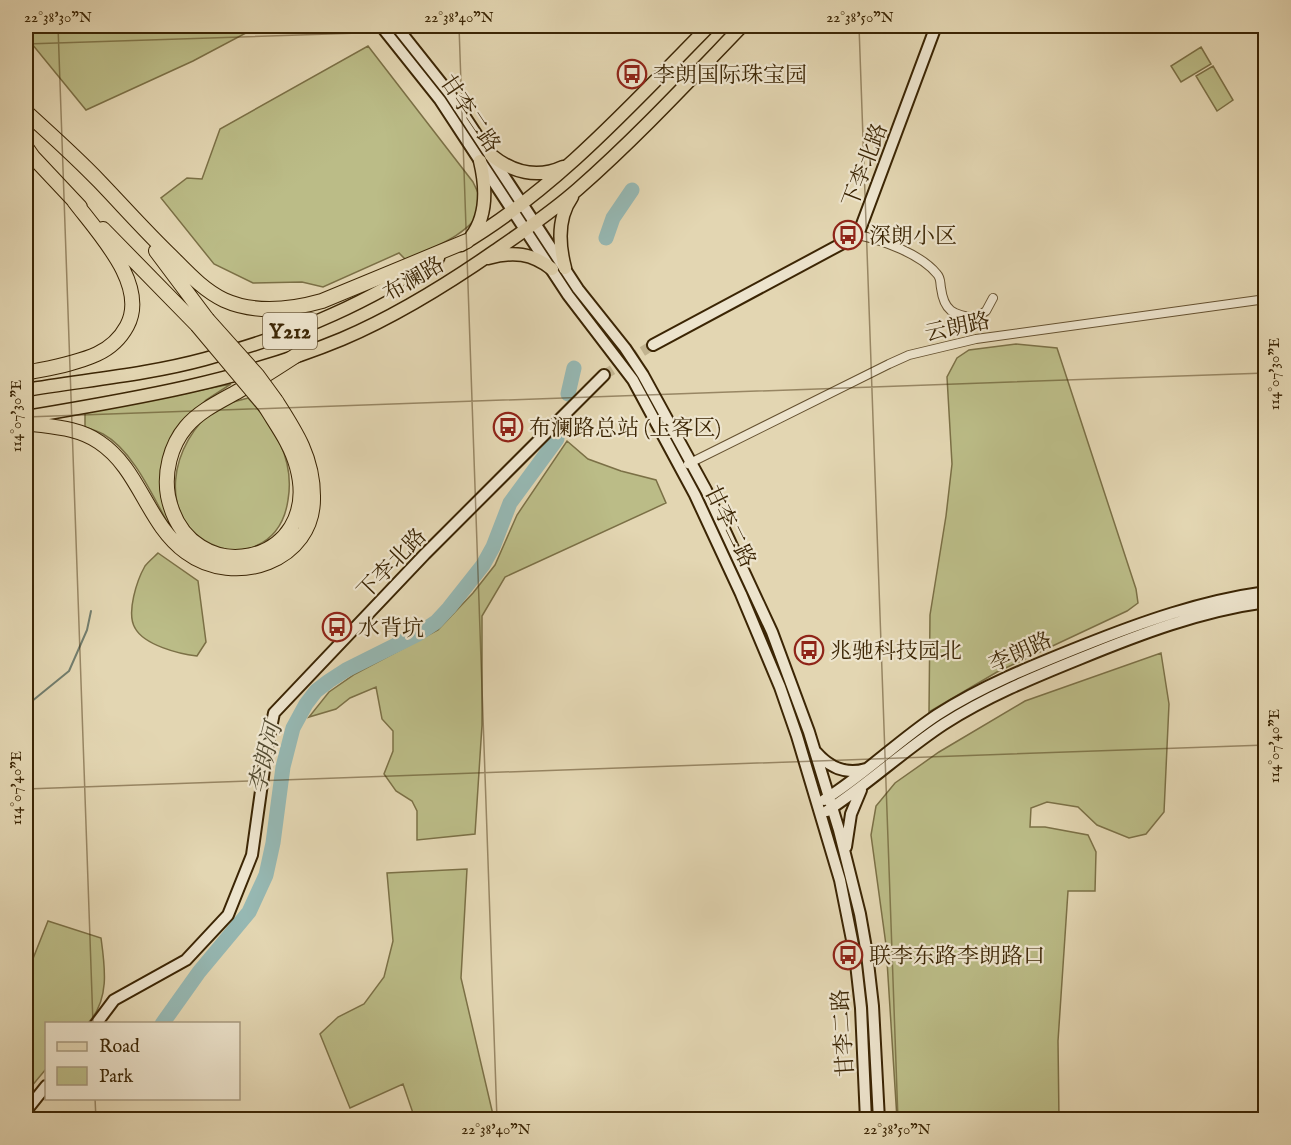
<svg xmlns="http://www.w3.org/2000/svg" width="1291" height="1145" font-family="'IM FELL English','Noto Serif SC',serif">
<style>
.green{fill:#bbbc87;stroke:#7b7046;stroke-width:1.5}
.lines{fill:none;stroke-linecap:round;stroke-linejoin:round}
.stream{stroke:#727d6d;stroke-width:2}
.river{stroke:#96b8b3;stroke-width:15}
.secondary-tunnel{stroke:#c1b38f;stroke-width:10;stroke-dasharray:10 5;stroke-linecap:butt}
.street-casing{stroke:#655130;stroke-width:10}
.secondary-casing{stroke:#3b2504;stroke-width:14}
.primary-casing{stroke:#3b2504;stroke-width:15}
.highway-casing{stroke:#3b2504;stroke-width:16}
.street{stroke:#ede4cd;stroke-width:8}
.secondary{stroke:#ede4cd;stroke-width:10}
.primary{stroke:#e3d6b2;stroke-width:12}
.highway{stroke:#e3d6b2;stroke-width:14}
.highway-bridge-casing{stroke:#3b2504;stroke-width:16;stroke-linecap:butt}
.highway-bridge{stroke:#e3d6b2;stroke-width:14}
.ticks{fill:none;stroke:#3b2504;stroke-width:1.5;stroke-opacity:0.45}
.labels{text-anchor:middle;stroke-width:4.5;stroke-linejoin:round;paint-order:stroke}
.shield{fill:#ede4cd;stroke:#705e40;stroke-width:1.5}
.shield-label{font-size:21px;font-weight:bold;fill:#3b2504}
.poi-label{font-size:22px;fill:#3b2504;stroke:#ede4cd;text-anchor:start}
.street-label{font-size:22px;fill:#3b2504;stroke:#ede4cd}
.water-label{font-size:24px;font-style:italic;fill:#524a30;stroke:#ede4cd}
.neatline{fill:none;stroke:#3b2504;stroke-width:2}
.ticks-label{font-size:15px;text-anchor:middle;fill:#3b2504}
</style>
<rect width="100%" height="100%" fill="#e3d6b2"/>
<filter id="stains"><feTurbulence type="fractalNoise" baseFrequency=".00333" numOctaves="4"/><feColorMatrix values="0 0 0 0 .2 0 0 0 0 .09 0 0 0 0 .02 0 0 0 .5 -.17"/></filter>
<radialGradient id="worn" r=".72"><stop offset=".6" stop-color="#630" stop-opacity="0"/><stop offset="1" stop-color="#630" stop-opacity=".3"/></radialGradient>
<path class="green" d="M 31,26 L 259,26 L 193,61 L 86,110 L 32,44 Z
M 368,46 L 473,182 C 477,191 482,198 480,208 C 475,233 427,250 406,260 L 399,253 L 323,287 L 302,282 L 253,283 L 214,264 L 161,198 L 187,178 L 202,179 L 220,129 Z
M 1201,47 L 1211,64 L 1181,82 L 1171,66 Z
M 1213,66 L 1233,100 L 1217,111 L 1196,76 Z
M 1016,344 L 1057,348 L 1136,589 L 1138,603 L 1127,611 L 997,672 L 929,712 L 930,615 L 946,516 L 952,464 L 947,377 L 957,358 L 969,350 Z
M 231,384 L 206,400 L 187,421 L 173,442 L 166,508 L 179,537 L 171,529 C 154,499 134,451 103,434 C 97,431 91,429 85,427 L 85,413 Z
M 248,398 C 274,426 295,459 288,500 C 285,521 276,537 256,546 C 241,552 231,552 216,546 C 154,521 170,441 217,408 C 225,403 238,401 248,398 Z
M 567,441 L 588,459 L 621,471 L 656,480 L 666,503 L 505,577 L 482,616 L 482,725 L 475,834 L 417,840 L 417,811 L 412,801 L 396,791 L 384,774 L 393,751 L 393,731 L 382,719 L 376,687 L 350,698 L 336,709 L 309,717 L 329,692 L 355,674 L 438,630 L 473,593 L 495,565 L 517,515 Z
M 158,553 L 198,581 L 206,642 L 197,656 C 179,654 144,645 135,628 C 126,613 137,580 145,566 C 149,561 154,557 158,553 Z
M 1161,653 L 1169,704 L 1164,812 L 1146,834 L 1129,838 L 1097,825 L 1078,807 L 1047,802 L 1031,808 L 1030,827 L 1045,827 L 1088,835 L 1096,852 L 1095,891 L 1068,891 L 1058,1041 L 1059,1119 L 897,1119 L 886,945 L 871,835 L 876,806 L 895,783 L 939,752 L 1025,701 Z
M 467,869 L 461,978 L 494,1119 L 415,1119 L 403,1084 L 350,1108 L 320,1034 L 338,1017 L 364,1004 L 384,977 L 393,941 L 387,873 Z
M 48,921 L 101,938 C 105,967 110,1000 88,1023 L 46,1024 L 46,1069 L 26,1093 L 26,967 L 30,966 Z"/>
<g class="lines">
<path class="stream" d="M 26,706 L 69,671 L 87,630 L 91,611"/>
<path class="river" d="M 606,238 L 613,218 L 632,190
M 568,394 L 574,368
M 162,1024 L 199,972 L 249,912 L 266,875 L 273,843 L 283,767 L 293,728 L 306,704 L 316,691 L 329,681 L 346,670 L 418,634 L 436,622 L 449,608 L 483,565 L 493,547 L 510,503 L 557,439"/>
<path class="secondary-tunnel" d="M 604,375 L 653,345"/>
<g class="street-casing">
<path id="street" d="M 858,235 C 882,240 921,254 937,274 C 941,278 940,283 941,288 C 944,311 953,315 975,318 L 986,311 L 993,298
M 688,464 L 889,364 L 909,355 L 976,339 L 1266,299"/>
</g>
<g class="secondary-casing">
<path id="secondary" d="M 381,26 L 440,100 L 568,295 L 633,380 L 695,495 L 741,594 L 780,687 L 797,736 L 840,880 L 855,955 L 861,1008 L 866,1120
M 396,26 L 450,94 L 578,289 L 625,348 L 643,375 L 706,490 L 772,632 L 809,732 L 839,830 L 860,914 L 867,954 L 873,1006 L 879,1120
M 653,345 L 858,235 L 936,26
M 816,752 C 829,767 846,775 866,769
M 824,800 C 864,775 898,741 937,715 C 982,686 1032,666 1082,646 C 1142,622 1201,601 1266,592
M 827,811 C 867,785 903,751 944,724 C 986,697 1032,678 1079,659 C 1140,634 1200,611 1266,602
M 846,847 L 851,814 L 861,790
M 96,1024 L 114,1000 L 186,960 L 228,915 L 252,855 L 267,748 L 274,713 L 425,554 L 604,375
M 26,1111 L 46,1086"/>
</g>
<g class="primary-casing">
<path id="primary" d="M 491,155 C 512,172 537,179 563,167
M 471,237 C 488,215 486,186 480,161
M 461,245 C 556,189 632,104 709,26
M 488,258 C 513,251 532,253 552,269
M 565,268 C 559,245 557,218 572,197
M 26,390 C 85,380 146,375 205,359 C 248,347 293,333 334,314 C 370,298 404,278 438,258
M 26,417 C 133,399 241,381 342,339 C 396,316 446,285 495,251 C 524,231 552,212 578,189 C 636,138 689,81 742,26"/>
</g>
<g class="highway-casing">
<path id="highway" d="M 26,112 C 50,134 75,156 99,181 C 123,206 146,232 171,256 C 187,272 203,290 224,300 C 255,314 290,310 322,301 L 467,241
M 26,147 L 33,157 L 80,207
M 103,229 L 197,325
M 156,251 L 207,319
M 26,373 C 49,368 75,364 97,354 C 110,348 120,339 127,326 C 149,285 98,233 74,201
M 265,406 C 277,426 291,444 297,467 C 324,566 188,594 168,496 C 164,473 170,446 186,427 C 200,410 223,400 242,389 C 262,378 281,365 300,353
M 26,423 C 51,427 77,427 99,442 C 140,469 147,524 186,552 C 234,588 315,562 313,496 C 313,458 296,432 276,401"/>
</g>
<use href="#street" class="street"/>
<use href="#secondary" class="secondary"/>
<use href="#primary" class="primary"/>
<use href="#highway" class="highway"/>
<g class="highway-bridge-casing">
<path id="highway-bridge" d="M 207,319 L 257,375 L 276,401
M 197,325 L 265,406"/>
</g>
<use href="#highway-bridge" class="highway-bridge"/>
</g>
<path class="ticks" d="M 58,26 L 93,1024M 459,26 L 497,1120M 859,26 L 898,1120M 1260,26 L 1266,174M 26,44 L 570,26M 26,417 L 1266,373M 26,789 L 1266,745M 95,1098 L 96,1120M 1208,1120 L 1266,1117"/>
<defs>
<g id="bus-ring" transform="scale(1.5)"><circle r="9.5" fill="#ede4cd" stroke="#8f2418" stroke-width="1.5"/><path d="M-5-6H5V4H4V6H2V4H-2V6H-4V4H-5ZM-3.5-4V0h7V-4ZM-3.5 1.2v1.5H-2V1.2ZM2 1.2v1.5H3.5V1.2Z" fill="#8f2418"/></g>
</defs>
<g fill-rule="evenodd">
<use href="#bus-ring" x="632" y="74"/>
<use href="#bus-ring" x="848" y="235"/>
<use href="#bus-ring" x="508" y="427"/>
<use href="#bus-ring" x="337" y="627"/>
<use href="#bus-ring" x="809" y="650"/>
<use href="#bus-ring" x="848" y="955"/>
</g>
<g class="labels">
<rect class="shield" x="263" y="313" width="54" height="36" rx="4.5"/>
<g class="shield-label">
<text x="290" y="338">Y212</text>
</g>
<g class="poi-label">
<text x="653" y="82">李朗国际珠宝园</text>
<text x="869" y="243">深朗小区</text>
<text x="529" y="435">布澜路总站 (上客区)</text>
<text x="358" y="635">水背坑</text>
<text x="830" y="658">兆驰科技园北</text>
<text x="869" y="963">联李东路李朗路口</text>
</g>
<g class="street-label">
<text transform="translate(471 113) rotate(56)" y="8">甘李二路</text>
<text transform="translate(864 165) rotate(-69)" y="8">下李北路</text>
<text transform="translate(413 278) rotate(-30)" y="8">布澜路</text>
<text transform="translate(957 326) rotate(-12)" y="8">云朗路</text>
<text transform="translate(731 526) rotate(64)" y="8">甘李二路</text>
<text transform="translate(391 563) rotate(-46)" y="8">下李北路</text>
<text transform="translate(1020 651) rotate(-24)" y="8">李朗路</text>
<text transform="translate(842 1033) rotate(-94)" y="8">甘李二路</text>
</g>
<g class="water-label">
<text transform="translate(265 758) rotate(-76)" y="8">李朗河</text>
</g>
</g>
<rect width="1291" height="1145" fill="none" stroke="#e3d6b2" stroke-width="66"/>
<rect x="45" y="1022" width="195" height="78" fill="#ede4cd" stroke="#a6987d" stroke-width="1.5"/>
<rect x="57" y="1042" width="30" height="9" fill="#e3d6b2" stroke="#a6987d" stroke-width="1.5"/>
<text x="99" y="1052" font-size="18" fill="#3b2504">Road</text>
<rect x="57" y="1067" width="30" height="18" fill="#bbbc87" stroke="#a6987d" stroke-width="1.5"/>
<text x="99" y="1082" font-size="18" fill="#3b2504">Park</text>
<rect x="33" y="33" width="1225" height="1079" class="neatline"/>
<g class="ticks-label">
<text x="58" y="22">22°38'30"N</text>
<text x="459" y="22">22°38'40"N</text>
<text x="860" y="22">22°38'50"N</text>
<text transform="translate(1274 374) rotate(-90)" y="5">114°07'30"E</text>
<text transform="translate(16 416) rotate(-90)" y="5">114°07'30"E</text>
<text transform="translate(1274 746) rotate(-90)" y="5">114°07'40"E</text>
<text transform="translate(16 788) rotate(-90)" y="5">114°07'40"E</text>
<text x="496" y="1134">22°38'40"N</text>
<text x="897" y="1134">22°38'50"N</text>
</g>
<rect width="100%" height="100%" filter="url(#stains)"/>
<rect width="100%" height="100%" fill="url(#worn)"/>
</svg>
